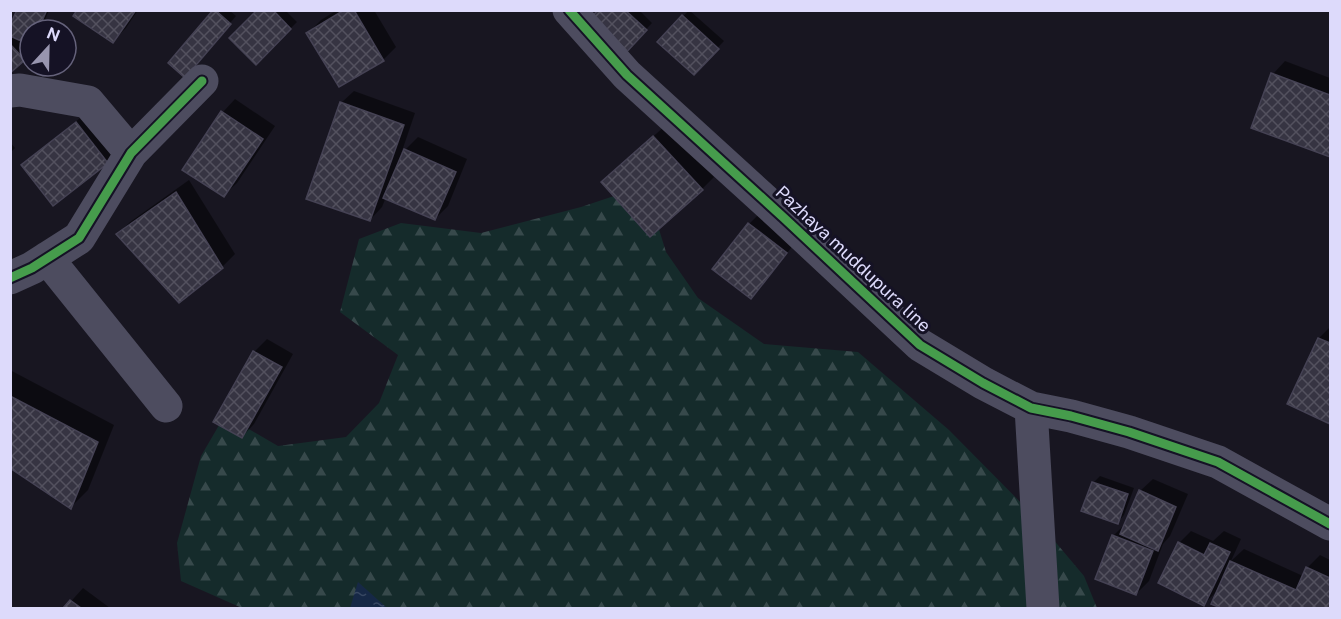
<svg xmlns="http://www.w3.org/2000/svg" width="1341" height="619" font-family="'Public Sans',sans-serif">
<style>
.forest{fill:url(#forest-firs)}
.water{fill:url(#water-ripples)}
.shadow{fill:#0007}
.building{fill:url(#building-cross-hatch);stroke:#454254;stroke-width:1.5}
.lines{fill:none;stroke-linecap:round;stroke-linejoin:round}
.street{stroke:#4d4c5f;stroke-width:33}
.cycleway-casing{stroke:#151225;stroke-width:13}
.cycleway{stroke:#469c4c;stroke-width:9}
.labels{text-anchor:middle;stroke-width:6;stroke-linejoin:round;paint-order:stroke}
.street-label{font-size:18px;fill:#dddafb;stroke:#151225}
</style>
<defs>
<pattern id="forest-firs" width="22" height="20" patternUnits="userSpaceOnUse" patternTransform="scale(1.5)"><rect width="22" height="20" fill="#152b2b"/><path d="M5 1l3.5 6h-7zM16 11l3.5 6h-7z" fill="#37494b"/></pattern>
<pattern id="water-ripples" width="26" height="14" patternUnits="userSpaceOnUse" patternTransform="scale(1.5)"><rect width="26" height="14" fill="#162846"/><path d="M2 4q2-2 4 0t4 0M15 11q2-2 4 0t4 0" fill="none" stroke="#374762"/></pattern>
<pattern id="building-cross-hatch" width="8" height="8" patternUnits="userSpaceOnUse" patternTransform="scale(1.5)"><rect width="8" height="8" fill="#363442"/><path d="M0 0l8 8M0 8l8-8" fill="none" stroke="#53515e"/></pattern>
</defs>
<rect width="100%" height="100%" fill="#181621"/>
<path class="forest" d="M 620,194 L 653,210 L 666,252 L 698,298 L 764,344 L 858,352 L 949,430 L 1031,513 L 1084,576 L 1097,608 L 242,608 L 181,581 L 177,543 L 201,456 L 225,415 L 278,446 L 346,437 L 379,403 L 398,355 L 340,312 L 359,239 L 401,223 L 481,233 L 581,207 Z"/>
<path class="water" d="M 358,582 L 387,608 L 350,608 Z"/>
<path class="shadow" d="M 18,10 L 49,10 L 41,30 L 30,30 L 30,43 L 17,37 L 30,53 L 10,71 L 10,28 Z
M 79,10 L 138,10 L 126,28 L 113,41 Z
M 215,10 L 229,10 L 236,16 L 191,69 Z
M 259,10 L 285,10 L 297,22 L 256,63 Z
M 337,10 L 374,10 L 396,47 L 383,60 L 308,33 L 321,20 Z
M 600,10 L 639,10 L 652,23 L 622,55 Z
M 689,10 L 724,41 L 694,73 L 659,42 Z
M 1285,61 L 1330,78 L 1330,156 L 1253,127 L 1273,74 Z
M 354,91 L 415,113 L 401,154 L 418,137 L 467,159 L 448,206 L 435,219 L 386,197 L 382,207 L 370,220 L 341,103 Z
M 235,99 L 275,126 L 237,183 L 224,195 L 184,169 L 223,112 Z
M 89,111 L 120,149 L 107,162 L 23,166 L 36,153 Z
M 667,124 L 714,177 L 702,189 L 603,182 Z
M 10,142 L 15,148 L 10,153 Z
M 189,180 L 235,254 L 222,267 L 118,234 L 130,222 Z
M 761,212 L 798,239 L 763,284 L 751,297 L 749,224 Z
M 1330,327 L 1330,422 L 1289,403 L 1319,338 Z
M 267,339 L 293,354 L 254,424 L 242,437 L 254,352 Z
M 10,370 L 114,425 L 88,490 L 71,507 L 10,467 Z
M 1100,476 L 1134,488 L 1124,515 L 1118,522 L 1093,483 Z
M 1153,479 L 1188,494 L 1170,536 L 1163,544 L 1149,581 L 1136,594 L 1113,536 L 1126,523 L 1140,491 Z
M 1191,531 L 1213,541 L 1224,531 L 1241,539 L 1231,561 L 1244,549 L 1303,576 L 1307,568 L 1320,555 L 1330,560 L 1330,608 L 1225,608 L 1213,603 L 1219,589 L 1204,604 L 1179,543 Z
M 83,588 L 110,608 L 65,608 Z"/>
<path class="building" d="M 17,10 L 43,10 L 46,12 L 38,30 L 30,30 L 30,45 L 10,36 L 10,25 Z
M 77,10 L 136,10 L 113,43 L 73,16 Z
M 213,10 L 215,10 L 231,24 L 185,78 L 168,63 Z
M 257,10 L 273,10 L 291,29 L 256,65 L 229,38 Z
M 344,10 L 354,10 L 384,61 L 339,87 L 306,33 Z
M 598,10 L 625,10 L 647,30 L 622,57 L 586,23 Z
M 682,15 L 719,49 L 694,75 L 657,42 Z
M 10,44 L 25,60 L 10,73 Z
M 1271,73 L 1330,95 L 1330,157 L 1251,128 Z
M 340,102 L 404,125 L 370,221 L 306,199 Z
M 221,111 L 263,139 L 224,197 L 182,170 Z
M 76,122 L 108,163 L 53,206 L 21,165 Z
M 653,136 L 703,190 L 650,237 L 601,182 Z
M 404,149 L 456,172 L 435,220 L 383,198 Z
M 176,192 L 223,268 L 179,303 L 116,234 Z
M 748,223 L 787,253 L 751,299 L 712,269 Z
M 1318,338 L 1330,343 L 1330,424 L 1287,404 Z
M 253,351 L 282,367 L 242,438 L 213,422 Z
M 10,396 L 98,442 L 71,509 L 10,468 Z
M 1092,482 L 1128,494 L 1118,524 L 1081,511 Z
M 1139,490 L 1176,507 L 1158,551 L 1120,534 Z
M 1112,535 L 1153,551 L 1136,595 L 1095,579 Z
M 1178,542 L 1204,555 L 1210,543 L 1230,552 L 1204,606 L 1158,583 Z
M 1230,561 L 1296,590 L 1306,567 L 1330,578 L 1330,608 L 1221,608 L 1211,604 Z
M 70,600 L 81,608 L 63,608 Z"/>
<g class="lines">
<path class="street" d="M 569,10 L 627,75 L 784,218 L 920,345 L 983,383 L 1031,408 L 1071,416 L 1129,432 L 1218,462 L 1330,524
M 10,91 L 20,90 L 88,102 L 131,153
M 47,258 L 166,406
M 10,278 L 32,268 L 79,238 L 131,153 L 202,81
M 1031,408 L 1043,608"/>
<g class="cycleway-casing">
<path id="cycleway" d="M 569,10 L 627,75 L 784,218 L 920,345 L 983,383 L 1031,408 L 1071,416 L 1129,432 L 1218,462 L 1330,524
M 10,278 L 32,268 L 79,238 L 131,153 L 202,81"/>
</g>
<use href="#cycleway" class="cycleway"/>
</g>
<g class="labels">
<g class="street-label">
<text transform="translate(853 259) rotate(43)" y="6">Pazhaya muddupura line</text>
</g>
</g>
<rect width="1341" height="619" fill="none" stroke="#dddafb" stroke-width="24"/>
<g transform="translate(48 48) rotate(22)"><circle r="28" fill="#151225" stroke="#65627b" stroke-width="1.5"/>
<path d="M0-4.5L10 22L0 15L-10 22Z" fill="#9895af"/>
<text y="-9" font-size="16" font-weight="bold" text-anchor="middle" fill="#dddafb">N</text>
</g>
</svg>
